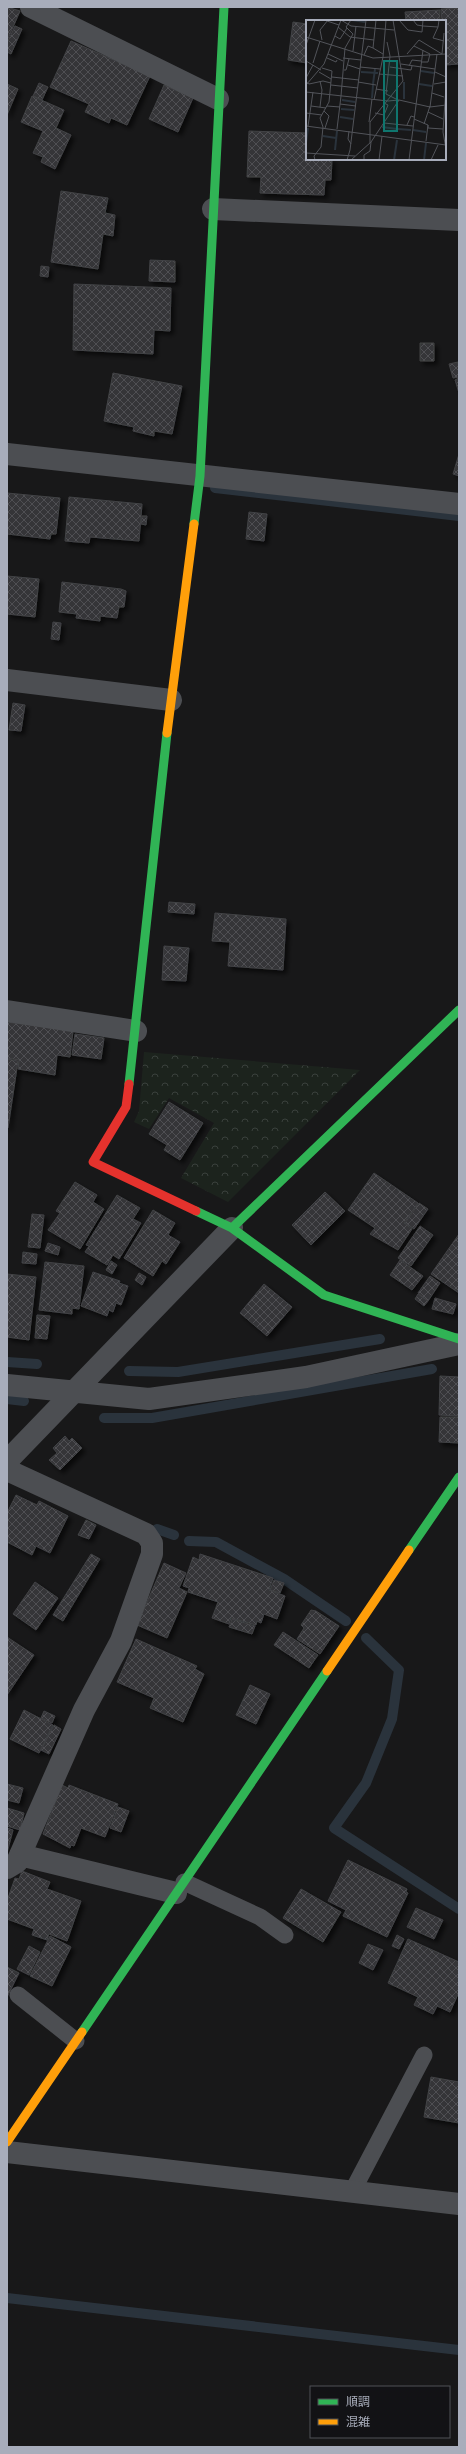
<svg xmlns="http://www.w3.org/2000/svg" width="466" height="2454" font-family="'Source Sans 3','Noto Sans JP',sans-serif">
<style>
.forest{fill:url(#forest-crowns)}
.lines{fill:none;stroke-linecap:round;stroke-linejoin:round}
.stream{stroke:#2a333c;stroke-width:10}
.building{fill:url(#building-cross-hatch);stroke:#414245;filter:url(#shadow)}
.lane{stroke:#4c4e52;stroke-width:17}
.street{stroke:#4c4e52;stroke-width:22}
.fast{stroke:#30b455;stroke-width:9}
.slow{stroke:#ff9f0a;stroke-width:9}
.jam{stroke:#e5322d;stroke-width:9}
.inset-river{fill:none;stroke:#2a333c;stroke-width:2}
.inset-road{fill:none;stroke:#52545a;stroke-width:1}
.view{fill:#0f766e;fill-opacity:0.15;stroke:#0f766e;stroke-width:2}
.inset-edge{fill:none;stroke:#a8adbb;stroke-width:2}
</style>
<defs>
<pattern id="forest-crowns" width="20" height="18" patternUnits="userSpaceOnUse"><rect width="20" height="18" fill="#1c231d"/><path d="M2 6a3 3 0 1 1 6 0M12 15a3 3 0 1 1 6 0" fill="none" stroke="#3a403c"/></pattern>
<pattern id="building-cross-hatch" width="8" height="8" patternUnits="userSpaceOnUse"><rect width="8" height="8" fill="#363638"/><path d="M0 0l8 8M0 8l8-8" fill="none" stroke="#505053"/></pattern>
<filter id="shadow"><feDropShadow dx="3.5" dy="3.5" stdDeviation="2" flood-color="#0009"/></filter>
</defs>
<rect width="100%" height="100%" fill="#181819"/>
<path class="forest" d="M 144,1052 L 360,1070 L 228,1202 L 181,1178 L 214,1123 L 169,1098 L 149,1129 L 134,1122 L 139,1111 Z"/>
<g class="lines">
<path class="stream" d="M 215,488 L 459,516
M 7,1362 L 37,1364
M 129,1371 L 178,1372 L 380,1339
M 7,1399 L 24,1401
M 104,1418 L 152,1418 L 432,1369
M 157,1529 L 174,1535
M 189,1541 L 216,1542 L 284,1579 L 346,1621
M 366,1638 L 399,1670 L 392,1719 L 366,1783 L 334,1828 L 459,1909
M 7,2298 L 459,2350"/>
</g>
<path class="building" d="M 7,7 L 20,11 L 7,41 Z
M 459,8 L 459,64 L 445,65 L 445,21 L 442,21 L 441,9 Z
M 440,10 L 440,21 L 406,21 L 405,12 Z
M 293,22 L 307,24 L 307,63 L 288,60 Z
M 15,26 L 22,29 L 11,54 L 7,52 L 7,43 Z
M 71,41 L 150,76 L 127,125 L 111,118 L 109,123 L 85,112 L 89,104 L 50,87 Z
M 39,83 L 48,87 L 42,100 L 33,96 Z
M 7,84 L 18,89 L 7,115 Z
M 164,85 L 193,98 L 178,132 L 149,119 Z
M 32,96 L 64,110 L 56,128 L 71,135 L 55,169 L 41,162 L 43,157 L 33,153 L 43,131 L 21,122 Z
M 249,131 L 307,133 L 307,159 L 332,159 L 331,180 L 325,180 L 324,195 L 260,193 L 261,177 L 247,177 Z
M 61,191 L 108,198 L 105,213 L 115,215 L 113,236 L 103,234 L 98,269 L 51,262 Z
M 150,260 L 175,261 L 175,282 L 149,281 Z
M 41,266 L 49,267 L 48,277 L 40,276 Z
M 74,284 L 171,288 L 170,331 L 154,330 L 153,354 L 73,350 Z
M 420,343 L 434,343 L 434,361 L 420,361 Z
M 458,362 L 459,377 L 453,378 L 449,364 Z
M 113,373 L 182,386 L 172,434 L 154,431 L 154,436 L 133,431 L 134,427 L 104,421 Z
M 459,378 L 459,393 L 455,380 Z
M 459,454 L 459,476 L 453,474 Z
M 7,493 L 60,498 L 56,534 L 51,534 L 50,539 L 7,534 Z
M 69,497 L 142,504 L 139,541 L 90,537 L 89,543 L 65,541 Z
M 249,512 L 267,514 L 264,541 L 246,539 Z
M 142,516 L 147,516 L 146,525 L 141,524 Z
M 7,576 L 39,579 L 35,617 L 7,614 Z
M 62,582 L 121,589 L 126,591 L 124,607 L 119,607 L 117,618 L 100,616 L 100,621 L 76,618 L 77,614 L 59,612 Z
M 53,622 L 61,623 L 59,640 L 51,639 Z
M 13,703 L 25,705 L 21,731 L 9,730 Z
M 169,902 L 195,904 L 194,914 L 168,912 Z
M 215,913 L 286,919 L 283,970 L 228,966 L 230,942 L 212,941 Z
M 164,946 L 189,948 L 186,981 L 162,980 Z
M 7,1022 L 73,1031 L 70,1057 L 57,1055 L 55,1075 L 18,1069 L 19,1060 L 7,1058 Z
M 75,1034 L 104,1038 L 101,1059 L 72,1055 Z
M 7,1059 L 18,1061 L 8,1128 L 7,1128 Z
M 169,1102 L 203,1123 L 180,1160 L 164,1150 L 167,1145 L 149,1134 Z
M 374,1173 L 418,1203 L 404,1223 L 412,1229 L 398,1250 L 370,1234 L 375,1228 L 348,1210 Z
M 75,1182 L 97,1195 L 93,1202 L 104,1209 L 80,1249 L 48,1230 L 60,1213 L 56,1211 Z
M 325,1192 L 345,1211 L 311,1245 L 292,1225 Z
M 117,1195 L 140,1208 L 133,1219 L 141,1223 L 119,1259 L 113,1255 L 107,1265 L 85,1252 L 89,1246 L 86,1245 Z
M 419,1203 L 428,1209 L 414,1229 L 405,1223 Z
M 153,1210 L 175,1223 L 168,1235 L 180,1242 L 166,1264 L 162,1261 L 153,1276 L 124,1258 Z
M 32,1214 L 44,1215 L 40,1248 L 28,1247 Z
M 420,1226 L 433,1235 L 411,1266 L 398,1258 Z
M 459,1234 L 459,1293 L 431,1274 Z
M 48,1243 L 60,1247 L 58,1255 L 45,1251 Z
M 23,1252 L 37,1254 L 36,1264 L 22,1263 Z
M 400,1260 L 423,1276 L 412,1290 L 390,1275 Z
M 111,1261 L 117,1265 L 112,1274 L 106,1270 Z
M 45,1262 L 84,1266 L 79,1309 L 72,1308 L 72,1314 L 39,1310 Z
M 93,1272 L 120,1281 L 119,1283 L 128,1286 L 121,1305 L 116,1303 L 113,1312 L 109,1310 L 107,1316 L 81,1306 Z
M 139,1273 L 146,1277 L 142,1285 L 135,1280 Z
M 7,1274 L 36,1277 L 29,1340 L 7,1337 Z
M 430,1276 L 440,1283 L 428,1301 L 418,1293 Z
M 264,1284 L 292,1307 L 267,1336 L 240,1313 Z
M 418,1294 L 428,1301 L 424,1306 L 415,1299 Z
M 435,1298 L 456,1304 L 453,1314 L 432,1309 Z
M 37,1315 L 50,1316 L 47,1339 L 35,1338 Z
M 459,1367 L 459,1416 L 439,1415 L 440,1376 L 459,1377 Z
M 440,1417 L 459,1417 L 459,1443 L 439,1442 Z
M 65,1436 L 69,1441 L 72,1438 L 82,1448 L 60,1470 L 49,1460 L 57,1453 L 53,1448 Z
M 16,1495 L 37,1505 L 39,1501 L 68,1516 L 50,1553 L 36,1546 L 32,1555 L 7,1542 L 7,1513 Z
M 86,1520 L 96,1525 L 89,1539 L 78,1535 Z
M 91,1554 L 100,1559 L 63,1621 L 53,1615 Z
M 200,1554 L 273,1578 L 269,1590 L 285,1596 L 277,1619 L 264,1614 L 261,1623 L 257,1621 L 256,1625 L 231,1618 L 229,1624 L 212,1618 L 218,1602 L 188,1592 L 189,1588 L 183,1586 L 193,1557 L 199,1560 Z
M 164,1563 L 186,1573 L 179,1588 L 187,1592 L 167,1638 L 137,1625 Z
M 274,1580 L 284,1583 L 280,1593 L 270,1590 Z
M 35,1582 L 58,1598 L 36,1630 L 13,1614 Z
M 311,1610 L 316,1611 L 339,1626 L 320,1654 L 297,1639 L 304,1628 L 301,1625 Z
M 232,1619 L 255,1626 L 252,1634 L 229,1627 Z
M 283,1632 L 318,1655 L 309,1668 L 274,1645 Z
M 7,1637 L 34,1655 L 7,1695 Z
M 136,1639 L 197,1666 L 195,1669 L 204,1674 L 183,1722 L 150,1708 L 154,1698 L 117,1682 Z
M 250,1685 L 270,1694 L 256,1724 L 236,1715 Z
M 24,1710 L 53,1725 L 39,1753 L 10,1739 Z
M 44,1711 L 55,1716 L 52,1723 L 41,1718 Z
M 54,1725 L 61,1729 L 49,1754 L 41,1750 Z
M 7,1784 L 23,1788 L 19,1803 L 7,1800 Z
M 62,1785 L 68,1788 L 69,1785 L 118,1804 L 105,1837 L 81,1828 L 74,1846 L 71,1845 L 70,1848 L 43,1834 Z
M 118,1807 L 129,1811 L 121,1832 L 110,1828 Z
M 7,1808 L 24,1813 L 20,1830 L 7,1826 Z
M 7,1828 L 13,1830 L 7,1853 Z
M 348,1860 L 407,1889 L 406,1892 L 408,1893 L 387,1937 L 343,1916 L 346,1910 L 328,1901 Z
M 22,1871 L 50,1882 L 47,1889 L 81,1901 L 67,1941 L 49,1934 L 47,1940 L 32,1935 L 34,1929 L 7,1919 L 7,1901 L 15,1878 L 19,1879 Z
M 301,1889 L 341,1912 L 323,1942 L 283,1918 Z
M 416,1908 L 443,1920 L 434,1939 L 407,1927 Z
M 397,1935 L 404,1939 L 399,1949 L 392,1946 Z
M 50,1936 L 71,1947 L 52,1986 L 30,1976 Z
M 408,1939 L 459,1962 L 459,1992 L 450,2012 L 437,2006 L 433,2014 L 414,2005 L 418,1997 L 388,1983 Z
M 368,1944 L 383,1950 L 373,1970 L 359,1963 Z
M 29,1946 L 40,1952 L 29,1975 L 17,1969 Z
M 7,1967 L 19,1973 L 7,1997 Z
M 431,2077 L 459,2082 L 459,2123 L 424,2117 Z"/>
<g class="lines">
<path class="lane" d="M 184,1882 L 260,1917 L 285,1935
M 18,1995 L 76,2041
M 352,2192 L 424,2055"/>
<path class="street" d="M 31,7 L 218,99
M 213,209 L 459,220
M 7,454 L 459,504
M 7,680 L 171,700
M 7,1011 L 136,1031
M 7,1385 L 149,1399 L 306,1377 L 459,1344
M 7,1461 L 232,1228
M 7,1470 L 146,1534 L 152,1543 L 152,1554 L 121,1641 L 84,1710 L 17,1862 L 7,1868
M 20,1855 L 176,1893
M 7,2152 L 459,2204"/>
<path class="fast" d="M 194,524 L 200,476 L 224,7
M 129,1084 L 167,733
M 196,1211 L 232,1228 L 324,1295 L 459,1339
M 232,1228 L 459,1010
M 409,1550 L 459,1477
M 82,2032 L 327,1671"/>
<path class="slow" d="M 167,733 L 194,524
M 327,1671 L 409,1550
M 7,2142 L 82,2032"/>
<path class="jam" d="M 129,1084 L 126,1107 L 93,1162 L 196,1211"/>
</g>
<g transform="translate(306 20)">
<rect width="140" height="140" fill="#181819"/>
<path class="inset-river" d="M 46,0 L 59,2M 115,51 L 128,53M 55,52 L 72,53M 67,64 L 69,49M 113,64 L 126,66M 66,78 L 67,65M 98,79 L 98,62M 36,80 L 49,82M 35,89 L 48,90M 34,97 L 47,99M 76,107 L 91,109M 92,109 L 105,110M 107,110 L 120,112M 17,116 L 30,118M 0,123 L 2,108M 29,130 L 31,111M 88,140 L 91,120M 118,140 L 120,123"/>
<path class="inset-road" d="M 18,0 L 33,5M 35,0 L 45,6 L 88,10M 70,0 L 67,28 L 77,34M 93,0 L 102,10 L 116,12 L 117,0M 107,0 L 111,5 L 117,6M 117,6 L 132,7 L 133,0M 32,7 L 44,17M 132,7 L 127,18 L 138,21M 29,16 L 34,19 L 41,8M 0,17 L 67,38 L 140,34M 44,17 L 68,20M 16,20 L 14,10 L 22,0M 81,22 L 84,36M 0,25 L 9,0M 108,26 L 124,34 L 122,42 L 115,42M 39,28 L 47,14 L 40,7 L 45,0M 47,31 L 50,6M 22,34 L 37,41M 101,34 L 113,20 L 136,34 L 138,13M 58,35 L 62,26 L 67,28M 84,36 L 80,74 L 90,79M 21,38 L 30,42 L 31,40M 37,38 L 55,40M 0,41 L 15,50M 7,43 L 14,21M 95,44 L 129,49M 42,45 L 54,49M 103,46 L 106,40 L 115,41M 54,47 L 74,49M 84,47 L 105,50 L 106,46M 38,50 L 40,50 L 43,39M 13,52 L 25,59M 129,52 L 140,57M 73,54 L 97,56M 26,57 L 53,60M 0,58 L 7,45M 14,61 L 16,70 L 14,87M 0,62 L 3,64 L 17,61 L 25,63M 52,62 L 70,65M 128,64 L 140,62M 0,65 L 18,44 L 35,0M 25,65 L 52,68M 140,66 L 137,112 L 140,129M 70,69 L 82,71M 0,72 L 82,81 L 93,80 L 124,87 L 140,85M 126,73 L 138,77M 35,76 L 39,28M 68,80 L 77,37 L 80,0M 34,84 L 50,86M 5,86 L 20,88M 21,86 L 34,87M 124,87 L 131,34M 18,91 L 23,96 L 19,108M 122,92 L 137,99M 0,93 L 16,95M 69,93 L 78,95 L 82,85 L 78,83M 108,99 L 122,105 L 120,121M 63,102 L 66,79M 78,103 L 107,106M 118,104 L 124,86M 101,105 L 105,96 L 108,97M 122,105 L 122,108 L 137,109M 0,106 L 140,125M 2,106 L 7,72M 31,109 L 35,76M 43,111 L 42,119 L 45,124M 64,123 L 64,102 L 97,61 L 87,0M 0,133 L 49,136M 9,140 L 8,136 L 15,127 L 17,107 L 14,98 L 23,82 L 26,51 L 16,48M 41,140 L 44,130 L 60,0M 45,140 L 65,122 L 93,80M 58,140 L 58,135 L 64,131 L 65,122M 73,140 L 76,116M 103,140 L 117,30M 125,140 L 132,125"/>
<path class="view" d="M 78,41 L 91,41 L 91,111 L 78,111 Z"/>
<rect width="140" height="140" class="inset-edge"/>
</g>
<rect width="466" height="2454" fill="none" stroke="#a8adbb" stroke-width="16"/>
<rect x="310" y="2386" width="140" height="52" fill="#121215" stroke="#4e5057"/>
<rect x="318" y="2399" width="20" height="6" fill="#30b455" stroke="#4e5057"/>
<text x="346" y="2406" font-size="12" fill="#a8adbb">順調</text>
<rect x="318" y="2419" width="20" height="6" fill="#ff9f0a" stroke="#4e5057"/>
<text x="346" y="2426" font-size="12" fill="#a8adbb">混雑</text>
</svg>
